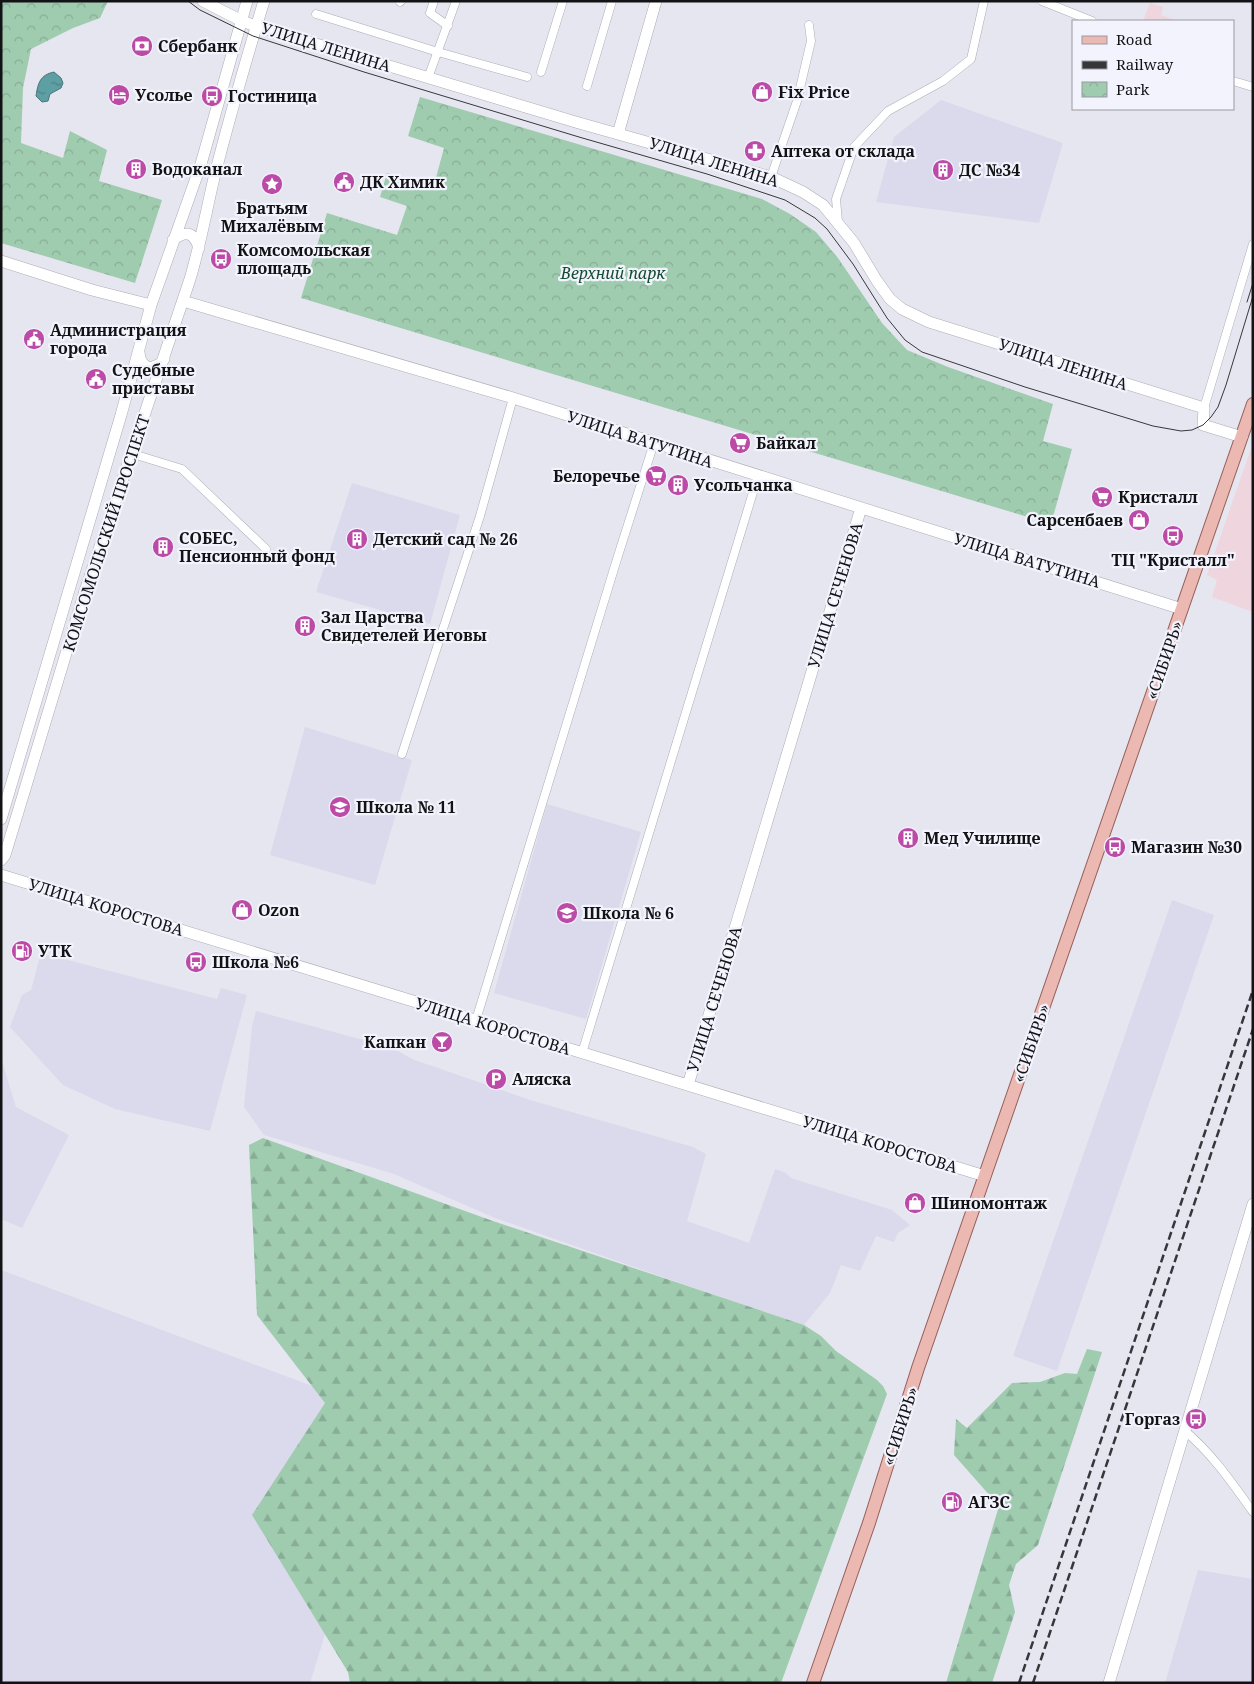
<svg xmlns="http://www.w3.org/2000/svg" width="1254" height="1684" font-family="'Noto Serif',serif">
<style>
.commercial{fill:#efd5dd}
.built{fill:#dbdaec}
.forest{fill:url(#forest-firs)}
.park{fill:url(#park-crowns)}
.water{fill:url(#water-ripples);stroke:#477579}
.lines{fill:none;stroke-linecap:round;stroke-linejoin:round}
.street-casing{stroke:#acacb6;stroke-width:9}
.secondary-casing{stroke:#acacb6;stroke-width:12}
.primary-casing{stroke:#965f5a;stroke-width:14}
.street{stroke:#fff;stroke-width:8}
.secondary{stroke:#fff;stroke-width:11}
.primary{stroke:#ebb8b2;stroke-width:12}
.tram{stroke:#37373b;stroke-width:1}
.rail{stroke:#37373b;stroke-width:2.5;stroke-dasharray:8 4;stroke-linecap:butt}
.labels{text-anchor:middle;stroke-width:4.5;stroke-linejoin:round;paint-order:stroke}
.poi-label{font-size:16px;font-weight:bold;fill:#131316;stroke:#f3f3fd;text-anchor:start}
.street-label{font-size:16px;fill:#131316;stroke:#f3f3fd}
.park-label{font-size:16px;font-style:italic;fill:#134d30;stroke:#f3f3fd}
</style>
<defs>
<pattern id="forest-firs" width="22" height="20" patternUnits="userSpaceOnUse" patternTransform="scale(1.25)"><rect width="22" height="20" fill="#9fcbaf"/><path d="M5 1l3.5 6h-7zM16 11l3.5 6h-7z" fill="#88ad96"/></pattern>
<pattern id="park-crowns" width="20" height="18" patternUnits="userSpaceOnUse" patternTransform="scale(1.25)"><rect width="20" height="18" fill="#9fcbaf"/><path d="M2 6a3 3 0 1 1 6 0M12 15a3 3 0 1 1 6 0" fill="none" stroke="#88ad96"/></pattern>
<pattern id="water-ripples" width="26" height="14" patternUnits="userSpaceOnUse" patternTransform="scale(1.25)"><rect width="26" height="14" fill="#5d9fa3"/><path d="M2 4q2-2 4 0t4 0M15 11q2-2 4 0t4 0" fill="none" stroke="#4c8084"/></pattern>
</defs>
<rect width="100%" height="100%" fill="#e6e6f0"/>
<path class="commercial" d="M 1150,3 L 1163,7 L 1161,15 L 1177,21 L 1143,21 Z
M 1253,443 L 1253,612 L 1212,597 L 1217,580 L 1207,575 Z"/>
<path class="built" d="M 941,100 L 1063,143 L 1039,223 L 876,202 L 894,137 Z
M 352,483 L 460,515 L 430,624 L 316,592 Z
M 305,727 L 412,760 L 375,885 L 270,855 Z
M 547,804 L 641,832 L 586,1019 L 494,993 Z
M 1172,900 L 1214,915 L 1057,1371 L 1013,1356 Z
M 41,953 L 217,999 L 221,988 L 247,995 L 210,1131 L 115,1109 L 63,1085 L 10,1027 L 22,995 L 31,990 Z
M 256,1011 L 393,1048 L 412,1059 L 530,1100 L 693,1147 L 706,1154 L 687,1221 L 749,1243 L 775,1169 L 786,1173 L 791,1178 L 892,1210 L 910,1225 L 898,1233 L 894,1242 L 876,1236 L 860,1271 L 841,1265 L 830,1293 L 804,1325 L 668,1279 L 495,1218 L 394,1174 L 264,1135 L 244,1107 L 252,1026 Z
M 1,1058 L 16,1107 L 69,1135 L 22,1228 L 1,1219 Z
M 1,1270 L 393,1416 L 310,1683 L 1,1683 Z
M 1198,1570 L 1253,1579 L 1253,1683 L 1165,1683 Z"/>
<path class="forest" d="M 263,1138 L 490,1220 L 804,1325 L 821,1336 L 836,1351 L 877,1380 L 883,1386 L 887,1394 L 781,1683 L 350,1683 L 348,1672 L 252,1515 L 325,1403 L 257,1315 L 249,1145 Z
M 1087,1349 L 1102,1352 L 1038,1545 L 1016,1564 L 1009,1585 L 1015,1612 L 992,1683 L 946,1683 L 999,1506 L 954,1455 L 956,1419 L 967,1428 L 1012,1383 L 1040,1382 L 1065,1373 L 1077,1374 Z"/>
<path class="park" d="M 1,1 L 108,1 L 100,18 L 73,28 L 31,49 L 23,88 L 21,143 L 63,158 L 70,131 L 107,150 L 99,181 L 162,200 L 135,283 L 1,243 Z
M 420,97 L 762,199 L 790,214 L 816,232 L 838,258 L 882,323 L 907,350 L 948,367 L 1053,404 L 1043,441 L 1072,449 L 1051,524 L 301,298 L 327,213 L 397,235 L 407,206 L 380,197 L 387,173 L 434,185 L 444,148 L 408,136 Z"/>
<path class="water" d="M 54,72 L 61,78 L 63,83 L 61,88 L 50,94 L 48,101 L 42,102 L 36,96 C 38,83 40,75 54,72 Z"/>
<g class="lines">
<g class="street-casing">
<path id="street" d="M 434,1 L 430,13 L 448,26
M 1042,1 L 1092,21
M 400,2 L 401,1
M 316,14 L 438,52 L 527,77
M 541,72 L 563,1
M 428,78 L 456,1
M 1233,81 L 1253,87
M 587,86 L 612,1
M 771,177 L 797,101 L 811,41 L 809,25
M 838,222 L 836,199 L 854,147 L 888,111 L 943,81 L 971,59 L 984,1
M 1204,408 L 1253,244
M 133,454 L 182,469 L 266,549
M 402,754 L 480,516 L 513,398
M 476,1020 L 617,559 L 654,443
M 582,1053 L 758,476
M 1184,1430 C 1214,1456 1230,1480 1253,1512"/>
</g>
<g class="secondary-casing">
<path id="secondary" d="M 203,1 L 242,21 L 256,26 L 579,123 L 771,177 L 803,192 L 823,205 L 854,243 L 877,281 L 890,299 L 902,309 L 929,322 L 1204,408 L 1203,425 L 1242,437
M 618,134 L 656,1
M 173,240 C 186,230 194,232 199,248
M 1,261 L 92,290 L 151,305
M 183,301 L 513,398 L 1182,609
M 139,352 C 140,361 142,365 150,368 L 160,364 L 164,359
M 1,819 L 121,415 L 151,305 L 201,164 L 247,1
M 1,860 L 5,855 L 84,594 L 190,279 C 200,246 206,212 214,178 C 229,119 246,60 264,1
M 1,875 L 985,1176
M 688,1085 L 861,508
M 1109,1683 L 1253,1204"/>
</g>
<g class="primary-casing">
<path id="primary" d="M 813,1683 L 869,1523 L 918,1368 L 1253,404"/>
</g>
<use href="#street" class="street"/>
<use href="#secondary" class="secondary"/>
<use href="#primary" class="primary"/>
<path class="tram" d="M 188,1 L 200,10 L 253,36 L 364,72 L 579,137 L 707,174 L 785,200 L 815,218 L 827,229 L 853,264 L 887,318 L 905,340 L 922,352 L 1025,387 L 1153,426 L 1181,431 L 1192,430 L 1203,425 L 1211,417 L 1218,407 L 1226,385 L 1253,296
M 1247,302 L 1253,283"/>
<path class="rail" d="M 1019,1683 L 1253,990
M 1033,1683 L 1253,1029"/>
</g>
<defs>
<g id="bank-disc" transform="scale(1.125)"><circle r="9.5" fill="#bb4ba7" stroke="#f3f3fd"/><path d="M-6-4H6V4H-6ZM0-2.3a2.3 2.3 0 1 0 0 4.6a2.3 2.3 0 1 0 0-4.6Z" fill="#fff"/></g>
<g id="shop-disc" transform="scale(1.125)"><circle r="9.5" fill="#bb4ba7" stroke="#f3f3fd"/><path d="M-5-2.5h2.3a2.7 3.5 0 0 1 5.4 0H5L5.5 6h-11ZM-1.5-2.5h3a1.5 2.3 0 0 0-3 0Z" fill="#fff"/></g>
<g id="hotel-disc" transform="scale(1.125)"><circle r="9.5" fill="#bb4ba7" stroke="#f3f3fd"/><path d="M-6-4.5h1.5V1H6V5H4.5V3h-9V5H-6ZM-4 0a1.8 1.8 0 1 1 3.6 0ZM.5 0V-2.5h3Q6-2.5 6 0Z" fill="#fff"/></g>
<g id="bus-disc" transform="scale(1.125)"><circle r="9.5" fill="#bb4ba7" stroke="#f3f3fd"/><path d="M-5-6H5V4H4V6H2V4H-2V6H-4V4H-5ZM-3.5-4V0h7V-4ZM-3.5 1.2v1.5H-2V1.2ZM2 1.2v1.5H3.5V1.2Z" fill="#fff"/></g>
<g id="pharmacy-disc" transform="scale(1.125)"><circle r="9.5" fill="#bb4ba7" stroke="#f3f3fd"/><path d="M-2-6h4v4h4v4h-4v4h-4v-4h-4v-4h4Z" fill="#fff"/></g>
<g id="building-disc" transform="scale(1.125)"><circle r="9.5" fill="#bb4ba7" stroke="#f3f3fd"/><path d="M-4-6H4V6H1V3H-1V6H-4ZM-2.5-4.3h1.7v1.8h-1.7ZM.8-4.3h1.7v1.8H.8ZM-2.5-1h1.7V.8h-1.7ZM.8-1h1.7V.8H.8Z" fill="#fff"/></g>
<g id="civic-disc" transform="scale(1.125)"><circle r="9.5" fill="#bb4ba7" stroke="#f3f3fd"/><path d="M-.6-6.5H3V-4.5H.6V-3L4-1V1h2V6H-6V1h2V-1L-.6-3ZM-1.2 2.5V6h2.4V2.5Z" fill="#fff"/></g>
<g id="sight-disc" transform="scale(1.125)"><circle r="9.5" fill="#bb4ba7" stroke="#f3f3fd"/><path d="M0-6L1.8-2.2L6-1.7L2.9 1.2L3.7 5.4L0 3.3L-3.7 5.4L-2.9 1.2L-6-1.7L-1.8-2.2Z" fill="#fff"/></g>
<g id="supermarket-disc" transform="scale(1.125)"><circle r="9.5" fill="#bb4ba7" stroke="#f3f3fd"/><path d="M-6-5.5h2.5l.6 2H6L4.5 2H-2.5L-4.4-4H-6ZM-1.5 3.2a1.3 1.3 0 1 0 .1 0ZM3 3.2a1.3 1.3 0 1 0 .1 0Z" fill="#fff"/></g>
<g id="school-disc" transform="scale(1.125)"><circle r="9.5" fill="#bb4ba7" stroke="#f3f3fd"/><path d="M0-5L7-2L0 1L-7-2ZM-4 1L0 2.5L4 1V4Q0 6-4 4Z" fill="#fff"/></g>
<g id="fuel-disc" transform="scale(1.125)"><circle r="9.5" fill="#bb4ba7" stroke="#f3f3fd"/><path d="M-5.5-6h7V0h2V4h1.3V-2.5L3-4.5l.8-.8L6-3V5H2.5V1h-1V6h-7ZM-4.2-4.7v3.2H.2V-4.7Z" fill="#fff"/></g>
<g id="bar-disc" transform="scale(1.125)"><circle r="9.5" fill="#bb4ba7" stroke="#f3f3fd"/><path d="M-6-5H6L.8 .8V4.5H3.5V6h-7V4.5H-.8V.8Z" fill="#fff"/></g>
<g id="parking-disc" transform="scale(1.125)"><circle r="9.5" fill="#bb4ba7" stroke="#f3f3fd"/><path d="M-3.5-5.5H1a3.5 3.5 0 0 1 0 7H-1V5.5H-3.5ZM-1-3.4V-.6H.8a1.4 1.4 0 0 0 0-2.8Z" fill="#fff"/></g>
</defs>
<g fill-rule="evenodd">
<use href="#bank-disc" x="142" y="46"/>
<use href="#shop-disc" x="762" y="92"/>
<use href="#hotel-disc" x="119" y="95"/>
<use href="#bus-disc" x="212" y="96"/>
<use href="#pharmacy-disc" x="755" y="151"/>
<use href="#building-disc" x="136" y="169"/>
<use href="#building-disc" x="943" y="170"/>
<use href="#civic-disc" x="344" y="182"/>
<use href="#sight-disc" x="272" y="184"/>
<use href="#bus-disc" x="221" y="259"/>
<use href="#civic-disc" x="34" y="339"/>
<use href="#civic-disc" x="96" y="379"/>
<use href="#supermarket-disc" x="740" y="443"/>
<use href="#supermarket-disc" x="656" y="476"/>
<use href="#building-disc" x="678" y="485"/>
<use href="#supermarket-disc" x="1102" y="497"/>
<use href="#shop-disc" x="1139" y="520"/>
<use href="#bus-disc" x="1173" y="536"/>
<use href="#building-disc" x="357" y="539"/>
<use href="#building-disc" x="163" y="547"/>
<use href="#building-disc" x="305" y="626"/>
<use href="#school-disc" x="340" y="807"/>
<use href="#building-disc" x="908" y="838"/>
<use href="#bus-disc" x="1115" y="847"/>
<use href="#shop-disc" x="242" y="910"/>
<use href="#school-disc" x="567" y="913"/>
<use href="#fuel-disc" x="22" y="951"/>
<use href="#bus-disc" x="196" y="962"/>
<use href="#bar-disc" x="442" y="1042"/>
<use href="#parking-disc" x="496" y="1079"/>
<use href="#shop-disc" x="915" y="1203"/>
<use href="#bus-disc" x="1196" y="1419"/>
<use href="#fuel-disc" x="952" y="1502"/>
</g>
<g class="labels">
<g class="poi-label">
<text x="158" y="52">Сбербанк</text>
<text x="778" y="98">Fix Price</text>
<text x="135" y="101">Усолье</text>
<text x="228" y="102">Гостиница</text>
<text x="771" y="157">Аптека от склада</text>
<text x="152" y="175">Водоканал</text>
<text x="959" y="176">ДС №34</text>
<text x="360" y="188">ДК Химик</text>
<text x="272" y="214" text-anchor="middle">Братьям<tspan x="272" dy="18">Михалёвым</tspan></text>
<text x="237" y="256">Комсомольская<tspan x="237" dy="18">площадь</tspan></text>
<text x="50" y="336">Администрация<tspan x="50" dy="18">города</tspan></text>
<text x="112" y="376">Судебные<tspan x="112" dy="18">приставы</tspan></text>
<text x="756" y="449">Байкал</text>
<text x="640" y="482" text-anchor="end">Белоречье</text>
<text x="694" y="491">Усольчанка</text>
<text x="1118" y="503">Кристалл</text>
<text x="1123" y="526" text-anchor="end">Сарсенбаев</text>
<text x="179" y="544">СОБЕС,<tspan x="179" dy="18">Пенсионный фонд</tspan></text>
<text x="373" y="545">Детский сад № 26</text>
<text x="1173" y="566" text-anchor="middle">ТЦ "Кристалл"</text>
<text x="321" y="623">Зал Царства<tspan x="321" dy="18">Свидетелей Иеговы</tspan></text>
<text x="356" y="813">Школа № 11</text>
<text x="924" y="844">Мед Училище</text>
<text x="1131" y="853">Магазин №30</text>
<text x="258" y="916">Ozon</text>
<text x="583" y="919">Школа № 6</text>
<text x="38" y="957">УТК</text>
<text x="212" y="968">Школа №6</text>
<text x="426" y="1048" text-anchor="end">Капкан</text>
<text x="512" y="1085">Аляска</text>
<text x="931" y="1209">Шиномонтаж</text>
<text x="1180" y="1425" text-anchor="end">Горгаз</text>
<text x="968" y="1508">АГЗС</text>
</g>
<g class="street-label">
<text transform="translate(326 47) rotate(17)" y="6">УЛИЦА ЛЕНИНА</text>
<text transform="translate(714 162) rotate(17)" y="6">УЛИЦА ЛЕНИНА</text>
<text transform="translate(1063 364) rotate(18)" y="6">УЛИЦА ЛЕНИНА</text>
<text transform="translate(640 439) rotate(18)" y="6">УЛИЦА ВАТУТИНА</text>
<text transform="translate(106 533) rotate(-72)" y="6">КОМСОМОЛЬСКИЙ ПРОСПЕКТ</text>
<text transform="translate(1027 560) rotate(17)" y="6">УЛИЦА ВАТУТИНА</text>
<text transform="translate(835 595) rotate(-73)" y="6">УЛИЦА СЕЧЕНОВА</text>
<text transform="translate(1164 660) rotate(-71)" y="6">«СИБИРЬ»</text>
<text transform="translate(106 907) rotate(17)" y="6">УЛИЦА КОРОСТОВА</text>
<text transform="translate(714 999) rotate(-73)" y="6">УЛИЦА СЕЧЕНОВА</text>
<text transform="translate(493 1026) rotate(17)" y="6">УЛИЦА КОРОСТОВА</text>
<text transform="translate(1031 1043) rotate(-71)" y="6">«СИБИРЬ»</text>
<text transform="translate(880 1144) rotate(17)" y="6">УЛИЦА КОРОСТОВА</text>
<text transform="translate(900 1426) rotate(-72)" y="6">«СИБИРЬ»</text>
</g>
<g class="park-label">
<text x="613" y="279">Верхний парк</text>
</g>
</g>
<rect width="1254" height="1684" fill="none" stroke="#131316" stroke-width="5"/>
<rect x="1072" y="20" width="162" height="90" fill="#f3f3fd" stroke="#9999a1"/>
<rect x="1082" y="36" width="25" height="8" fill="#ebb8b2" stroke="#9999a1"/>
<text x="1116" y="45" font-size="15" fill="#131316">Road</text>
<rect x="1082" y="61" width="25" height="8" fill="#37373b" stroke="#9999a1"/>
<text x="1116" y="70" font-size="15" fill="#131316">Railway</text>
<rect x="1082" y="82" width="25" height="15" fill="url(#park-crowns)" stroke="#9999a1"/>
<text x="1116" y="95" font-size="15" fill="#131316">Park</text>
</svg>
